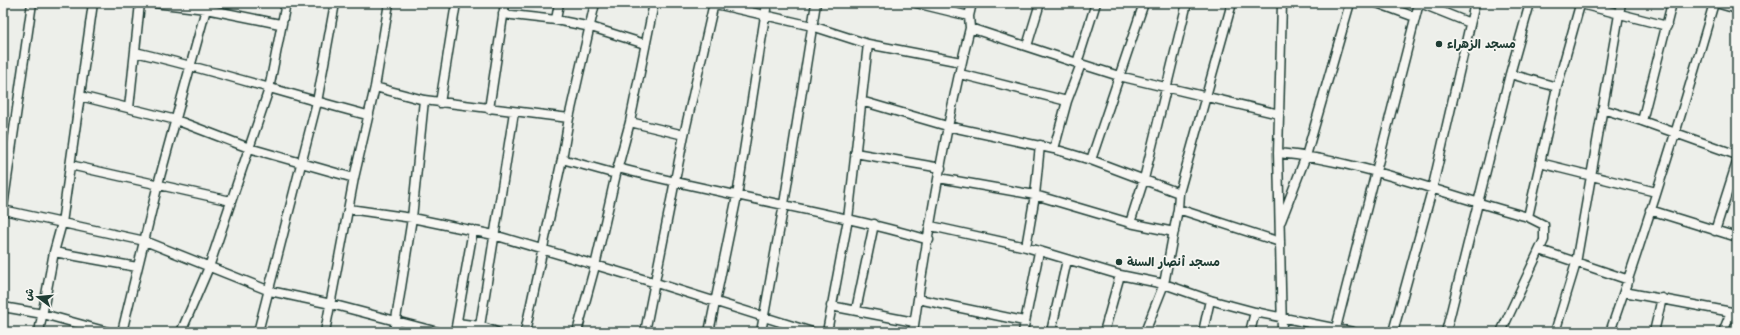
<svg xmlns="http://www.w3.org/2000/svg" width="1740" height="335" font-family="'Comic Neue','Playpen Sans Arabic',sans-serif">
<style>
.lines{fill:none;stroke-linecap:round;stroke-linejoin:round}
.minor-casing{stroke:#1f3d34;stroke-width:11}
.minor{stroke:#f6f6f2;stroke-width:8}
.poi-dot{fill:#1f3d34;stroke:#f6f6f2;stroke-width:1.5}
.labels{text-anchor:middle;stroke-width:3.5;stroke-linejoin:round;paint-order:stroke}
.poi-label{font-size:12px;font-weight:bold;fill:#1f3d34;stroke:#f6f6f2;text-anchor:start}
</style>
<rect width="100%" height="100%" fill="#edefea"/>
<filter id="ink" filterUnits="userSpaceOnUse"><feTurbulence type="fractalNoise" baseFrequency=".025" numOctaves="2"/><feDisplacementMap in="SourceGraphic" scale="8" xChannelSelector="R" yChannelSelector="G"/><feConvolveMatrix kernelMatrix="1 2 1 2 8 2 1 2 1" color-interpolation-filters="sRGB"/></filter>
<g filter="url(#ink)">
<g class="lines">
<g class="minor-casing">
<path id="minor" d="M 154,3 L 206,9 L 280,24
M 711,3 L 812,26 L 868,44 L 961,62
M 916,3 L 969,16
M 1377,3 L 1415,17
M 1420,3 L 1470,23
M 1577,3 L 1667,26
M 1716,3 L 1737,9
M 503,14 L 556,20 L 591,27 L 645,44
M 556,20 L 559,3
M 970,28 L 1077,63
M 1027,46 L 1040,3
M 135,52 C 213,70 290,95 367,115
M 1081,64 L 1119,76 L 1279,114
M 960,74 L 1067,101
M 1510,74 L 1557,87
M 375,87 L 424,100 L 569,118
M 80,96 L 176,120 L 249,148 L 354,178
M 861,101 L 947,126 L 1054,149 L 1091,160 L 1179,193
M 440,103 L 456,3
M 129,108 L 140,3
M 489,109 L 505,3
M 1602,109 L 1642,121 L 1737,155
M 1642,121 L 1672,3
M 630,122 L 684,135
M 1054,149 L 1067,101 L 1081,64 L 1077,63 L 1096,3
M 855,153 L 941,168
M 1278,153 C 1360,160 1448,196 1528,217 L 1544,225 L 1544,240 L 1501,332
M 562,159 L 616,174
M 1091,160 L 1144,3
M 1540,163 L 1656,192
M 70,165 L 231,201
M 618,168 C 721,195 826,210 929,240
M 939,178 L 1035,195 L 1130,223 L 1174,232
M 3,207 L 32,3
M 349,209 L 412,218 L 494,235 L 656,283 L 812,332
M 1178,209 L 1280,242
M 3,210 L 145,241 L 270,291 L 331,304 L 438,332
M 1650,210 L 1737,237
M 1528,217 L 1557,87 L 1580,5
M 1281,221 L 1306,156 L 1350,3
M 1130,223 L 1144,179 L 1187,3
M 931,226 L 1026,247 L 1120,275 L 1164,284 L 1210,300 L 1255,312 L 1353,332
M 1715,231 L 1737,162
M 1026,247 L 1035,195 L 1040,145
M 1540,250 L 1629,280
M 54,252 L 137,267
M 1624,292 L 1737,313
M 918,299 L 1024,321
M 831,306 L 914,322
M 3,307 L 43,314 L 108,332
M 856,310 L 874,224
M 457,323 L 480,326 L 496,332
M 480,326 L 514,112
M 39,332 L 54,252 L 62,223 L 93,3
M 122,332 L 158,184 L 206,9
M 181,332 L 209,267 L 269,89 L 286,3
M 258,332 L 317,102 L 335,3
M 325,332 L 354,178 L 375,87 L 389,3
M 394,332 L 412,218 L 424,100
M 455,332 L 473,230
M 525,332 L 562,159 L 569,118 L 595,3
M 577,332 L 595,266 L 616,174 L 630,122 L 654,3
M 645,332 L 684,135 L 714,3
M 709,332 L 737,196 L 767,3
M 761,332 L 784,204 L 816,3
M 827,332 L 848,219 L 868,44
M 913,332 C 928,230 945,128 970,28 L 969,16 L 972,3
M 1023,332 L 1039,252
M 1051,332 L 1067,260
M 1104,332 L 1120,275
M 1145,332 L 1164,284 L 1178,209 L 1179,193 L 1232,3
M 1203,332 L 1210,300
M 1250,332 L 1255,312
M 1282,332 L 1278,153 L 1282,3
M 1335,332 L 1419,3
M 1393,332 L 1432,190 L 1475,3
M 1446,332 L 1510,74 L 1530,3
M 1555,332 L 1576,263 L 1621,3
M 1610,332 C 1648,223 1682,114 1714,3
M 1654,332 L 1662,298
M 1723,332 L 1731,312"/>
</g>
<use href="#minor" class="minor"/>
</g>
</g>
<g class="poi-dot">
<circle cx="1439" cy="44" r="4"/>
<circle cx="1119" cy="262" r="4"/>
</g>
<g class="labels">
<g class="poi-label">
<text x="1447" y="48">مسجد الزهراء</text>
<text x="1127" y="266">مسجد أنصار السنة</text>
</g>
</g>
<rect width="1740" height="335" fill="none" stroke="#f6f6f2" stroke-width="16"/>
<rect x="8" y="8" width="1724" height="319" fill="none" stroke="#1f3d34" stroke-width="1.5" filter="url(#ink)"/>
<g transform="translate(38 297) rotate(286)" stroke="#f6f6f2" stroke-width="3" paint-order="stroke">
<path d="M0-3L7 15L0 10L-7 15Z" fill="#1f3d34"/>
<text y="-6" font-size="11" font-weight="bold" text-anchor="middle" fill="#1f3d34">ش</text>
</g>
</svg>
